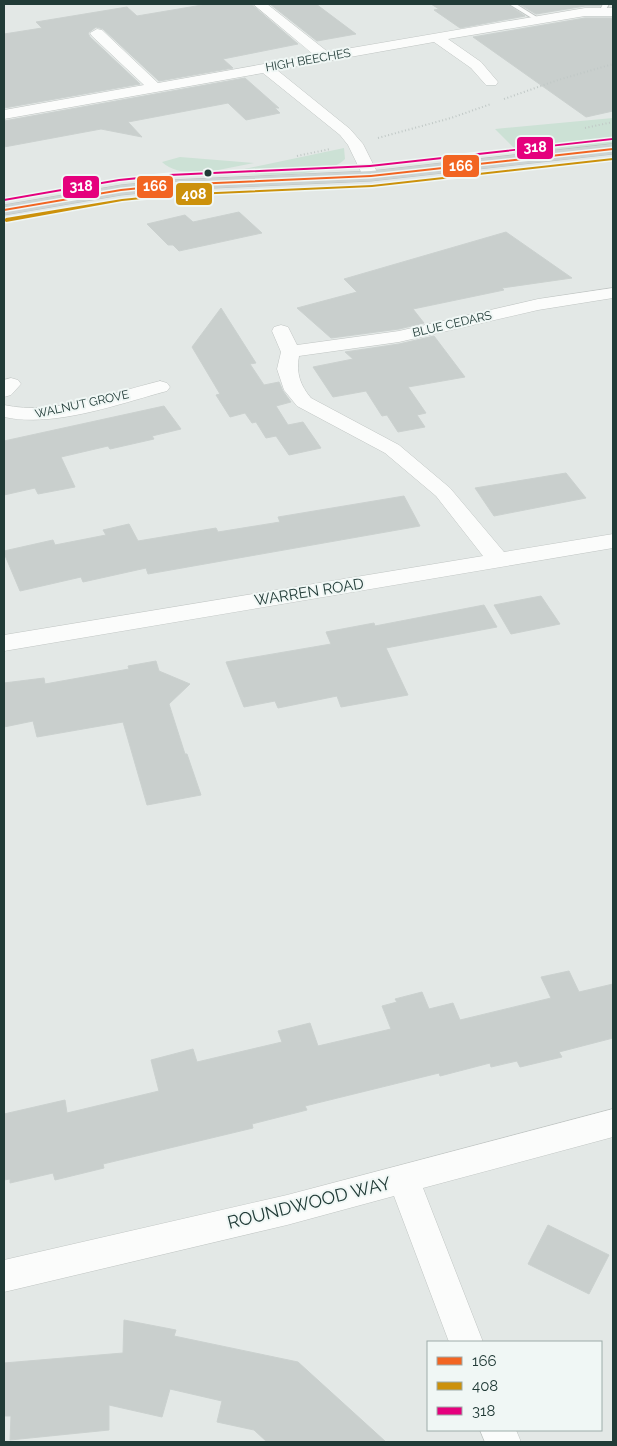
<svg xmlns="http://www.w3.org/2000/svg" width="617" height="1446" font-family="Raleway,sans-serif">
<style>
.green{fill:#cce1d5}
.building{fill:#c9cfcd;stroke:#cbd1cf}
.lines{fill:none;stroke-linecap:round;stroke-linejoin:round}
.lane-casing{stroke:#c0c5c3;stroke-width:2}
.street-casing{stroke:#c0c5c3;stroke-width:1}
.primary-casing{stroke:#bcc5c3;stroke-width:1}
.path{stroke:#c0c8c6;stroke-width:2;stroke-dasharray:1 2.5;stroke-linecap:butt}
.lane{fill:#fbfcfb;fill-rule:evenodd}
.street{fill:#fbfcfb;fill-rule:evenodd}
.primary{fill:#cdd4d3;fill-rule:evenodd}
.bus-1-casing{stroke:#f0f7f5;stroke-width:3}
.bus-2-casing{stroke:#f0f7f5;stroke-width:3}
.bus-3-casing{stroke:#f0f7f5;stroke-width:3}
.bus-1{fill:#f26522;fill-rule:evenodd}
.bus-2{fill:#cc910b;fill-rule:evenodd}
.bus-3{fill:#e5007d;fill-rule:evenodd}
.bus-dot{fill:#213b37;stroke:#f0f7f5;stroke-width:2}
.labels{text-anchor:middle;stroke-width:4;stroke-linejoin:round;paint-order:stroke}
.far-street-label{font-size:12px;fill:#213b37;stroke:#f0f7f5}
.street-label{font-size:15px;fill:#213b37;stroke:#f0f7f5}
.near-street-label{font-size:18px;fill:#213b37;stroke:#f0f7f5}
.line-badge{stroke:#f0f7f5;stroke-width:2}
.badge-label{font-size:14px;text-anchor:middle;font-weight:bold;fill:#fff}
</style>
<rect width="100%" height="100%" fill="#e3e8e6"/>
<path class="green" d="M 613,118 L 613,144 L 522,156 L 495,129 Z
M 344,148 L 345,159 C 327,178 255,176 230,172 Z
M 180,157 L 254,163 L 213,171 L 212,169 L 203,169 L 203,172 C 190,173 172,172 162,162 Z"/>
<path class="building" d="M 208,4 L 251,4 L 298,44 L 223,59 L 233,68 L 159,81 L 103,29 L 96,27 L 88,33 L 90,37 L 140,84 L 4,108 L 4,34 L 42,28 L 36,22 L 127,7 L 137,16 Z
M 270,4 L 316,4 L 356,34 L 317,41 Z
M 431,4 L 507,4 L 525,16 L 460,28 L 434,10 L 439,9 Z
M 519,4 L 601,4 L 600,6 L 585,6 L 536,14 Z
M 585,18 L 613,18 L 613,111 L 586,117 L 473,37 Z
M 245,78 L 279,108 L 275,108 L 280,113 L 246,120 L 228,103 L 128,122 L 142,137 L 101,129 L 4,147 L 4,121 Z
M 239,212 L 262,233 L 179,251 L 173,245 L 168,245 L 147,224 L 185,215 L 193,222 Z
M 506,232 L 572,278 L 502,288 L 504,290 L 413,309 L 424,323 L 399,329 L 331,338 L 297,308 L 357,292 L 344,279 Z
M 221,308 L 256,363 L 250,364 L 264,385 L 279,382 L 283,391 L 291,402 L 276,406 L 288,425 L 303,422 L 321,448 L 289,455 L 276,436 L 266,438 L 256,422 L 252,423 L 245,413 L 230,417 L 216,395 L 220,394 L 192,347 Z
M 434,336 L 465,377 L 408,387 L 426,413 L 417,415 L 425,427 L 398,432 L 387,415 L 382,416 L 366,391 L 333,397 L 313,367 L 353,359 L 345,352 L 399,344 Z
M 164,406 L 181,429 L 152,436 L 154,439 L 110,449 L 108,446 L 61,457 L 75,487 L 38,494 L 35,488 L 4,495 L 4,441 Z
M 566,473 L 586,498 L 494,516 L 475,488 Z
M 404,496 L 420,526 L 148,574 L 146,568 L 83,582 L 81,577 L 20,591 L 4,553 L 4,551 L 53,540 L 55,545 L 106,535 L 103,530 L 129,524 L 138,541 L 216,528 L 218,532 L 280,522 L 278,517 Z
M 541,596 L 560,624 L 511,634 L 494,605 Z
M 484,605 L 497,627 L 386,648 L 408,695 L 341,707 L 337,696 L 278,708 L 275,701 L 244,707 L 226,662 L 331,644 L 326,632 L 374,623 L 375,626 Z
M 156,661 L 159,671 L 190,684 L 169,704 L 185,754 L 187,754 L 201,795 L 147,805 L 123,722 L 37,737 L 33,721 L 4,727 L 4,683 L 44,678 L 45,684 L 129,669 L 128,666 Z
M 569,971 L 579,992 L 613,984 L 613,1038 L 559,1052 L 562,1057 L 520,1067 L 517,1061 L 491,1067 L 490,1063 L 440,1076 L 439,1073 L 305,1106 L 307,1110 L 252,1124 L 253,1128 L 103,1164 L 104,1168 L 55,1180 L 53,1173 L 10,1183 L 10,1179 L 4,1180 L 4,1114 L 65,1100 L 67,1113 L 159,1091 L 151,1060 L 193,1049 L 197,1062 L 282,1042 L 278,1031 L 310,1023 L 318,1046 L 391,1029 L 382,1006 L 397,1002 L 395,999 L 422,992 L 429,1009 L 453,1003 L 460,1020 L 551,998 L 541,977 Z
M 548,1225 L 609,1255 L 589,1294 L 528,1264 Z
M 124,1320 L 176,1330 L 174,1336 L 298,1362 L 386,1442 L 267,1442 L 254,1430 L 217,1422 L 222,1401 L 170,1389 L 162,1417 L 109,1405 L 109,1430 L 10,1440 L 11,1416 L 4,1416 L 4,1363 L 123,1353 Z"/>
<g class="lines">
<g class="lane-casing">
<path id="lane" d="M 509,4 L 516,4 L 540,19 L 535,20 Z
M 603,4 L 609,4 L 604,13 L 602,14 L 599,12 Z"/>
</g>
<g class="street-casing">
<path id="street" d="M 253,4 L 267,4 L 328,52 L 585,8 L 613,8 L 613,16 L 585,16 L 448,39 L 481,62 L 498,82 L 496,85 L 486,85 L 471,68 L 434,42 L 277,70 L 350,129 L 363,144 L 379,176 L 377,179 L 365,179 L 363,176 L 348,145 L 340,135 L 263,73 L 4,119 L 4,110 L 144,85 L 92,36 L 90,33 L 97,29 L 102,30 L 158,83 L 314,55 Z
M 613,288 L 613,298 L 538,310 L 399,342 L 299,356 C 296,373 300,385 311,398 L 399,445 L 450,488 L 504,552 L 613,534 L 613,548 L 4,651 L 4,635 L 483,556 L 436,496 L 385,453 L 297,406 L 284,390 L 277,369 L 281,352 L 272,331 L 274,327 L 281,325 L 288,327 L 297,345 L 399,331 L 538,299 Z
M 11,378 L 18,380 L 21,384 L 11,395 L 4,397 L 4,380 Z
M 160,381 L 167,383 L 170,387 L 167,391 C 118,404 54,428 4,417 L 4,405 C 55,416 111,393 160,381 Z
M 613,1109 L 613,1137 L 423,1188 L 483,1342 L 449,1342 L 394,1196 L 287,1225 L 4,1292 L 4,1260 L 287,1195 Z
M 480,1430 L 516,1430 L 521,1442 L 485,1442 Z"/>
</g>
<g class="primary-casing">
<path id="primary" d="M 613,144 L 613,154 L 371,181 L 170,190 L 121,195 L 4,215 L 4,205 L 121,185 L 170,180 L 371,171 Z"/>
</g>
<path class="path" d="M 504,99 L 558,80 L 613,64
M 585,128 L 613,122
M 378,138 L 451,118 L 491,104
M 297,156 L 330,149"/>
<use href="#lane" class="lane"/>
<use href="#street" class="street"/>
<use href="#primary" class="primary"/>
<g class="bus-1-casing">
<path id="bus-1" d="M 613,148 L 613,150 L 371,177 L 170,186 L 121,191 L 4,211 L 4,209 L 121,189 L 170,184 L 371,175 Z"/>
</g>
<g class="bus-2-casing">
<path id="bus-2" d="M 613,158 L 613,160 L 372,187 L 171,196 L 122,201 L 6,222 L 4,220 L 6,218 L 122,199 L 171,194 L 372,185 Z"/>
</g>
<g class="bus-3-casing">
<path id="bus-3" d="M 613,138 L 613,140 L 612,140 L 370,167 L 169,176 L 119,181 L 4,201 L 4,199 L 119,179 L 169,174 L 370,165 Z"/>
</g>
<use href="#bus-1" class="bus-1"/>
<use href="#bus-2" class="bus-2"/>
<use href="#bus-3" class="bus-3"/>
</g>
<circle class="bus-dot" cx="208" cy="173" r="4.5"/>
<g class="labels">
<g class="far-street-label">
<text transform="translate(308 60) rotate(-10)" y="4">HIGH BEECHES</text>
<text transform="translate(452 324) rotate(-13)" y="4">BLUE CEDARS</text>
<text transform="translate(82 404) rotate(-12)" y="4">WALNUT GROVE</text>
</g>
<g class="street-label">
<text transform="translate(309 592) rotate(-9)" y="5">WARREN ROAD</text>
</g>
<g class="near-street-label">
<text transform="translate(309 1203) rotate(-14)" y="6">ROUNDWOOD WAY</text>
</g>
</g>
<g class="line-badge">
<rect x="516" y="136" width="38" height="24" rx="5" fill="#e5007d"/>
<rect x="442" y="154" width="38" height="24" rx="5" fill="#f26522"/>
<rect x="136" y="175" width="38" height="24" rx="5" fill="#f26522"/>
<rect x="62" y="175" width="38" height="24" rx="5" fill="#e5007d"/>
<rect x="175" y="182" width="38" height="24" rx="5" fill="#cc910b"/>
</g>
<g class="badge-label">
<text x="535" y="152">318</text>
<text x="461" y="171">166</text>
<text x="155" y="191">166</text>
<text x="81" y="191">318</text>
<text x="194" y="199">408</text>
</g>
<rect width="617" height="1446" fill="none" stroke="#213b37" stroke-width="10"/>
<rect x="427" y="1341" width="175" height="90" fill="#f0f7f5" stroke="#9daca9"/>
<rect x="437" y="1357" width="25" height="8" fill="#f26522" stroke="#9daca9"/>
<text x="472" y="1366" font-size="15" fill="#213b37">166</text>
<rect x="437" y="1382" width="25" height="8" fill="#cc910b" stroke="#9daca9"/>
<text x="472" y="1391" font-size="15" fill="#213b37">408</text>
<rect x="437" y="1407" width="25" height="8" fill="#e5007d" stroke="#9daca9"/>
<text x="472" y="1416" font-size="15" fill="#213b37">318</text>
</svg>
